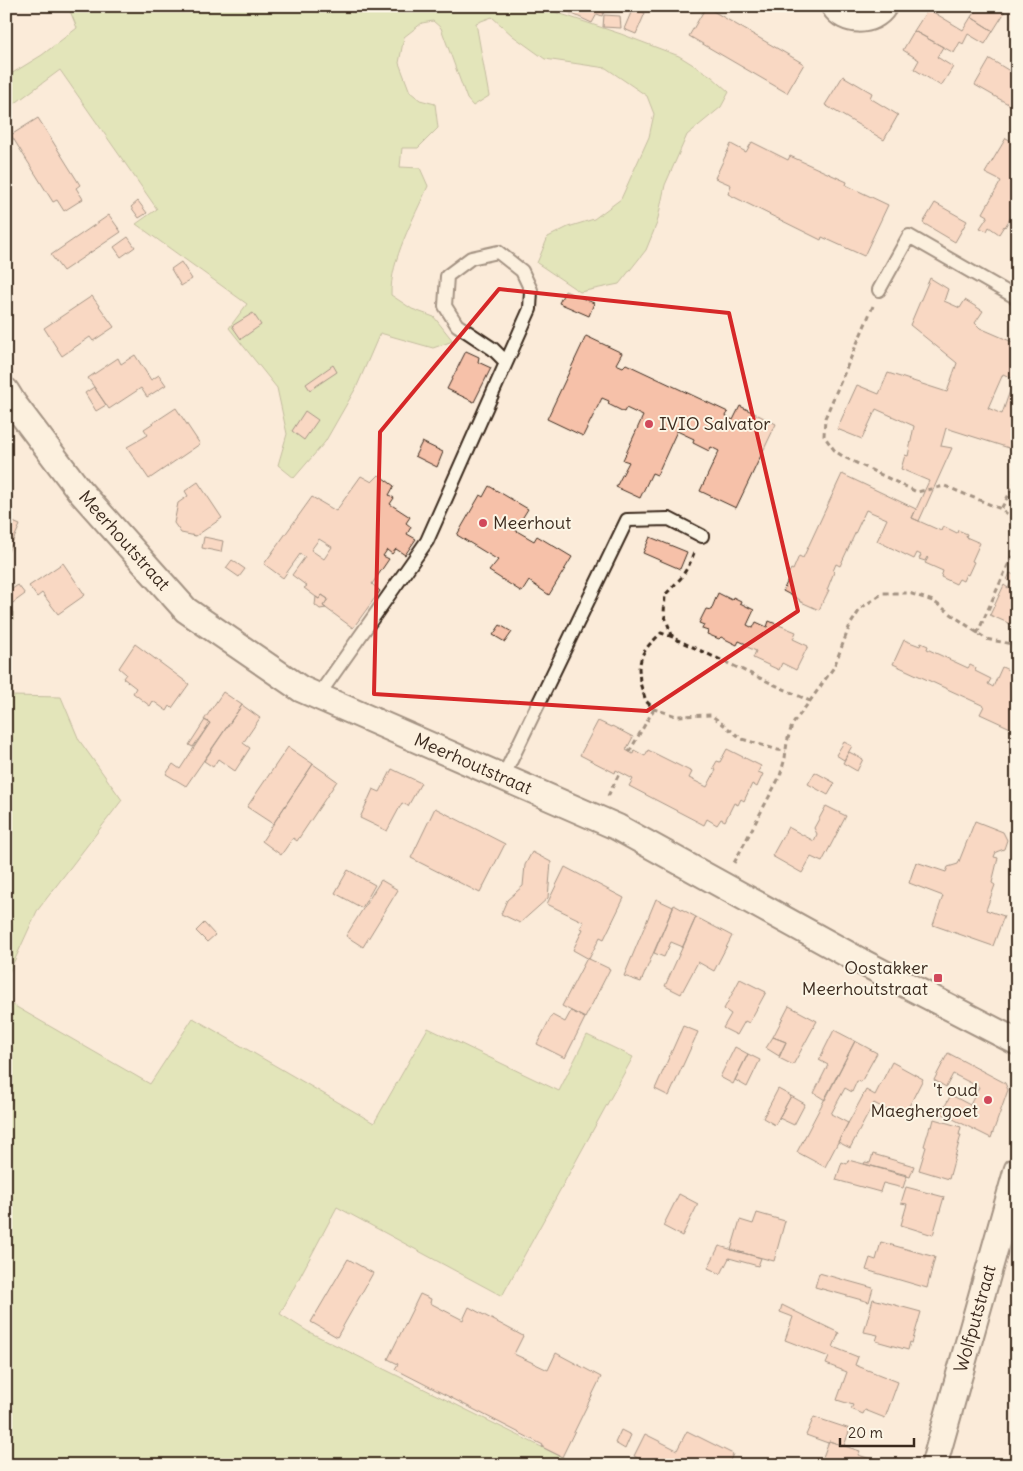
<svg xmlns="http://www.w3.org/2000/svg" width="1023" height="1471" font-family="Delius,sans-serif">
<style>
.green{fill:#c5de95;stroke:#80845a}
.building{fill:#f6c1a9;stroke:#3b2a1e;fill-rule:evenodd}
.lines{fill:none;stroke-linecap:round;stroke-linejoin:round}
.service-casing{stroke:#3b2a1e;stroke-width:16}
.minor-casing{stroke:#3b2a1e;stroke-width:29}
.path{stroke:#3b2a1e;stroke-width:3;stroke-dasharray:5 4;stroke-linecap:butt}
.service{stroke:#fcf5e5;stroke-width:12}
.minor{stroke:#fcf5e5;stroke-width:25}
.marked{fill:none;stroke:#d62828;stroke-width:4;stroke-linejoin:round}
.poi-dot{fill:#d1495b;stroke:#fcf5e5;stroke-width:2}
.labels{text-anchor:middle;stroke-width:4;stroke-linejoin:round;paint-order:stroke}
.poi-label{font-size:18px;fill:#3b2a1e;stroke:#fcf5e5;text-anchor:start}
.street-label{font-size:18px;fill:#3b2a1e;stroke:#fcf5e5}
</style>
<rect width="100%" height="100%" fill="#fbebd9"/>
<filter id="ink" filterUnits="userSpaceOnUse"><feTurbulence type="fractalNoise" baseFrequency=".02" numOctaves="2"/><feDisplacementMap in="SourceGraphic" scale="10" xChannelSelector="R" yChannelSelector="G"/><feConvolveMatrix kernelMatrix="1 2 1 2 8 2 1 2 1" color-interpolation-filters="sRGB"/></filter>
<g filter="url(#ink)">
<path class="green" d="M 68,6 L 537,6 L 621,34 L 679,56 L 711,76 L 729,92 L 721,107 L 687,135 L 665,185 L 657,223 L 646,250 L 619,284 L 580,292 L 537,263 L 548,237 L 568,227 L 594,219 L 621,199 L 649,137 L 654,114 L 647,96 L 606,68 L 545,59 L 513,36 L 492,17 L 476,23 L 489,96 L 473,106 L 467,99 L 441,28 L 433,21 L 422,23 L 404,37 L 399,63 L 410,92 L 420,100 L 435,104 L 438,128 L 418,148 L 402,148 L 400,167 L 420,168 L 428,186 C 414,218 390,260 391,295 L 412,309 L 434,317 L 453,341 L 433,348 L 380,333 L 357,386 L 325,442 L 294,478 L 278,465 L 287,434 L 277,388 L 229,328 L 247,304 L 136,224 L 157,209 L 60,70 L 6,110 L 6,77 L 42,55 L 77,28 Z
M 6,610 L 13,612 L 12,696 L 61,697 L 79,740 L 122,800 L 37,911 L 6,979 Z
M 6,1001 L 150,1084 L 193,1018 L 374,1123 L 428,1028 L 559,1091 L 587,1035 L 633,1057 L 502,1296 L 337,1207 L 280,1314 L 307,1331 L 578,1465 L 6,1465 Z"/>
<path class="building" d="M 572,6 L 607,6 L 602,16 L 597,14 L 592,23 L 568,12 Z
M 974,6 L 995,6 L 1005,12 L 993,31 L 971,17 L 977,8 Z
M 706,7 L 804,64 L 787,93 L 689,36 Z
M 633,8 L 645,13 L 636,34 L 624,29 Z
M 928,9 L 963,30 L 971,17 L 993,31 L 985,44 L 968,34 L 963,44 L 960,42 L 954,53 L 914,31 Z
M 604,15 L 620,16 L 621,28 L 603,27 Z
M 914,31 L 943,47 L 937,57 L 953,67 L 941,86 L 914,69 L 919,60 L 903,50 Z
M 990,59 L 1013,73 L 1017,65 L 1017,109 L 975,85 Z
M 843,76 L 872,93 L 870,98 L 898,115 L 884,140 L 825,105 Z
M 38,118 L 80,185 L 76,188 L 83,199 L 64,211 L 57,200 L 53,202 L 11,135 Z
M 1006,138 L 1017,144 L 1017,207 L 1005,227 L 1004,226 L 999,234 L 989,227 L 987,231 L 980,228 L 988,216 L 983,213 L 1001,181 L 985,173 Z
M 752,142 L 788,160 L 790,156 L 847,182 L 846,185 L 888,205 L 864,256 L 822,237 L 821,240 L 728,194 L 731,185 L 715,178 L 731,144 L 746,152 Z
M 138,201 L 147,213 L 139,218 L 131,207 Z
M 935,203 L 967,221 L 955,242 L 923,223 Z
M 109,215 L 121,232 L 63,271 L 51,255 Z
M 128,237 L 135,247 L 121,257 L 114,247 Z
M 181,262 L 192,279 L 181,286 L 171,269 Z
M 930,278 L 948,289 L 944,301 L 960,308 L 965,300 L 983,311 L 975,323 L 980,328 L 1017,344 L 1017,428 L 1009,448 L 946,428 L 941,446 L 952,448 L 919,521 L 912,518 L 929,481 L 901,469 L 905,455 L 908,456 L 914,426 L 876,409 L 862,439 L 837,429 L 857,385 L 879,394 L 888,373 L 947,392 L 957,363 L 910,325 ZM 1003,374 L 1014,379 L 1002,414 L 988,408 Z
M 565,291 L 594,303 L 589,316 L 559,303 Z
M 92,296 L 114,327 L 93,341 L 90,337 L 62,356 L 44,328 Z
M 253,313 L 261,325 L 241,339 L 232,326 Z
M 586,336 L 622,353 L 616,364 L 623,367 L 626,364 L 728,412 L 726,416 L 733,420 L 740,406 L 776,424 L 736,508 L 700,491 L 719,451 L 711,447 L 709,451 L 693,443 L 694,439 L 677,431 L 657,475 L 652,473 L 640,498 L 616,487 L 629,462 L 623,460 L 643,416 L 626,408 L 624,412 L 608,404 L 609,401 L 602,398 L 583,436 L 547,419 Z
M 466,351 L 479,357 L 478,362 L 491,368 L 474,402 L 447,389 Z
M 135,355 L 151,380 L 159,375 L 166,385 L 147,397 L 141,388 L 109,409 L 88,378 L 118,358 L 121,364 Z
M 333,365 L 337,372 L 310,390 L 306,384 Z
M 94,387 L 106,405 L 96,411 L 85,393 Z
M 176,408 L 200,444 L 149,479 L 127,447 L 148,435 L 144,429 Z
M 305,411 L 318,420 L 304,440 L 292,431 Z
M 422,442 L 443,452 L 437,467 L 415,456 Z
M 842,474 L 916,509 L 912,518 L 941,531 L 943,526 L 957,533 L 958,530 L 967,534 L 966,537 L 980,543 L 972,561 L 974,562 L 968,575 L 966,574 L 963,581 L 959,579 L 956,584 L 941,577 L 943,571 L 925,563 L 928,558 L 927,557 L 925,561 L 919,559 L 921,555 L 917,553 L 914,559 L 877,541 L 887,519 L 866,510 L 840,566 L 836,564 L 833,571 L 834,572 L 827,590 L 829,590 L 819,610 L 799,601 L 800,600 L 783,591 L 789,578 L 787,576 L 791,569 L 793,570 L 799,556 L 803,558 Z
M 379,475 L 394,486 L 389,495 L 394,498 L 390,504 L 410,517 L 406,523 L 411,527 L 407,534 L 416,539 L 405,555 L 396,549 L 392,554 L 387,550 L 383,556 L 389,559 L 372,584 L 380,591 L 353,628 L 323,606 L 328,599 L 322,595 L 319,599 L 316,597 L 304,588 L 307,586 L 292,575 L 305,557 L 300,554 L 283,578 L 264,564 L 312,497 L 336,511 L 361,476 L 372,482 ZM 319,539 L 332,547 L 324,559 L 311,550 Z
M 198,482 L 222,518 L 196,536 L 181,533 L 174,523 L 178,503 L 188,496 L 185,491 Z
M 489,486 L 528,509 L 515,530 L 534,541 L 537,536 L 572,557 L 549,595 L 529,581 L 522,592 L 489,571 L 498,560 L 457,535 L 480,495 L 483,497 Z
M 6,519 L 20,525 L 8,552 L 6,552 Z
M 204,537 L 223,541 L 221,552 L 202,548 Z
M 650,537 L 687,552 L 680,569 L 643,553 Z
M 232,560 L 245,569 L 239,577 L 226,568 Z
M 63,563 L 85,595 L 58,614 L 42,593 L 37,597 L 29,586 Z
M 1017,569 L 1017,627 L 990,615 L 1004,585 L 1008,588 L 1011,582 L 1007,580 L 1010,573 L 1014,575 Z
M 18,585 L 25,594 L 6,608 L 6,593 Z
M 718,593 L 732,600 L 733,597 L 741,601 L 740,603 L 754,610 L 747,625 L 753,628 L 756,622 L 767,627 L 769,621 L 796,632 L 793,639 L 808,646 L 796,670 L 782,663 L 779,670 L 753,658 L 756,651 L 745,646 L 746,644 L 739,641 L 737,645 L 721,637 L 719,639 L 707,634 L 708,631 L 702,629 L 704,625 L 699,623 L 706,609 L 711,610 Z
M 322,595 L 328,599 L 323,606 L 326,608 L 320,609 L 315,605 L 316,597 L 319,599 Z
M 500,625 L 512,632 L 505,642 L 493,635 Z
M 904,640 L 920,646 L 921,643 L 928,646 L 927,649 L 968,668 L 970,665 L 976,668 L 975,671 L 991,679 L 988,684 L 993,687 L 1002,667 L 1017,674 L 1017,731 L 980,714 L 984,706 L 893,664 Z
M 135,644 L 189,684 L 172,708 L 170,706 L 167,711 L 153,701 L 150,706 L 133,693 L 136,688 L 123,678 L 126,674 L 119,668 Z
M 223,692 L 242,705 L 186,786 L 166,774 L 173,764 L 180,769 L 210,723 L 204,720 Z
M 242,705 L 260,718 L 243,743 L 250,748 L 235,771 L 218,759 L 213,767 L 204,761 Z
M 205,720 L 210,723 L 193,747 L 189,745 Z
M 598,721 L 611,727 L 612,726 L 633,737 L 626,750 L 633,754 L 634,750 L 645,756 L 648,750 L 692,772 L 689,778 L 707,787 L 716,770 L 713,768 L 717,761 L 720,762 L 727,749 L 761,766 L 758,772 L 763,774 L 757,787 L 752,784 L 744,801 L 741,799 L 738,805 L 734,803 L 725,821 L 721,819 L 717,825 L 707,819 L 704,825 L 629,786 L 633,779 L 616,770 L 615,773 L 580,755 Z
M 844,742 L 852,746 L 844,760 L 836,755 Z
M 288,747 L 313,764 L 273,824 L 247,807 Z
M 849,752 L 863,759 L 857,771 L 843,763 Z
M 313,764 L 337,781 L 297,841 L 293,838 L 281,855 L 262,841 Z
M 392,769 L 421,783 L 408,806 L 402,803 L 387,831 L 360,818 L 373,789 L 380,792 Z
M 815,772 L 835,783 L 828,795 L 808,784 Z
M 826,806 L 846,816 L 822,862 L 811,857 L 802,873 L 772,856 L 788,827 L 814,841 L 817,834 L 814,828 Z
M 435,808 L 505,844 L 480,893 L 411,858 Z
M 975,821 L 1003,832 L 1007,840 L 1004,849 L 996,852 L 994,857 L 998,858 L 992,883 L 995,885 L 986,910 L 1004,916 L 993,946 L 933,925 L 943,896 L 909,883 L 916,862 L 946,872 L 948,867 L 958,864 Z
M 532,852 L 551,862 L 548,898 L 520,923 L 501,914 L 507,900 L 523,886 L 525,865 Z
M 565,867 L 624,898 L 604,939 L 600,937 L 589,959 L 573,950 L 583,929 L 580,928 L 584,922 L 547,904 Z
M 348,870 L 375,885 L 362,908 L 335,893 Z
M 381,880 L 398,890 L 363,947 L 346,936 Z
M 656,899 L 673,907 L 641,982 L 624,976 Z
M 674,905 L 696,917 L 683,947 L 671,942 L 664,957 L 654,953 Z
M 696,917 L 732,936 L 714,971 L 698,962 L 681,994 L 665,986 Z
M 204,923 L 215,935 L 207,942 L 196,931 Z
M 587,958 L 610,969 L 585,1018 L 562,1006 Z
M 740,979 L 766,992 L 749,1023 L 745,1021 L 737,1035 L 723,1028 L 731,1014 L 724,1009 Z
M 789,1006 L 817,1021 L 793,1065 L 779,1058 L 786,1042 L 773,1037 Z
M 571,1011 L 585,1018 L 565,1058 L 537,1044 L 552,1015 L 565,1022 Z
M 683,1026 L 698,1032 L 669,1096 L 655,1089 Z
M 834,1030 L 855,1041 L 825,1100 L 814,1093 L 828,1065 L 819,1060 Z
M 773,1037 L 786,1042 L 779,1056 L 766,1048 Z
M 855,1041 L 877,1053 L 861,1082 L 857,1081 L 852,1092 L 845,1088 L 831,1114 L 848,1123 L 825,1167 L 797,1152 Z
M 735,1047 L 748,1054 L 733,1084 L 720,1077 Z
M 948,1053 L 1005,1083 L 1008,1090 L 991,1138 L 941,1113 L 951,1095 L 970,1105 L 979,1087 L 953,1074 L 946,1087 L 934,1080 Z
M 748,1054 L 760,1060 L 747,1087 L 735,1080 Z
M 892,1062 L 923,1079 L 905,1114 L 903,1113 L 900,1117 L 874,1103 L 850,1148 L 838,1142 L 866,1090 L 875,1095 Z
M 778,1089 L 791,1096 L 775,1125 L 763,1118 Z
M 791,1096 L 805,1104 L 794,1125 L 779,1118 Z
M 934,1119 L 961,1127 L 959,1135 L 961,1135 L 949,1179 L 919,1170 L 926,1147 L 924,1146 L 930,1126 L 932,1127 Z
M 873,1154 L 914,1166 L 910,1177 L 864,1164 L 865,1162 L 870,1163 Z
M 848,1160 L 907,1175 L 903,1188 L 883,1183 L 880,1192 L 836,1180 L 842,1162 L 847,1164 Z
M 906,1187 L 944,1197 L 933,1235 L 901,1225 L 907,1204 L 901,1203 Z
M 679,1194 L 698,1204 L 682,1236 L 663,1226 Z
M 757,1213 L 785,1221 L 774,1261 L 731,1250 L 740,1220 L 753,1224 Z
M 881,1242 L 935,1257 L 927,1288 L 866,1270 L 870,1258 L 876,1260 Z
M 719,1246 L 761,1258 L 758,1266 L 729,1258 L 721,1274 L 708,1268 Z
M 348,1259 L 373,1273 L 337,1337 L 311,1322 Z
M 819,1273 L 873,1288 L 869,1302 L 815,1287 Z
M 420,1294 L 431,1299 L 430,1303 L 463,1320 L 469,1307 L 523,1336 L 514,1354 L 548,1370 L 556,1353 L 601,1377 L 562,1457 L 542,1447 L 543,1445 L 395,1369 L 398,1364 L 388,1359 Z
M 873,1299 L 921,1312 L 912,1343 L 910,1342 L 908,1350 L 876,1341 L 878,1335 L 864,1332 Z
M 782,1305 L 839,1333 L 833,1347 L 858,1357 L 855,1365 L 898,1382 L 885,1418 L 865,1410 L 863,1414 L 851,1409 L 853,1405 L 837,1400 L 847,1372 L 826,1364 L 829,1357 L 785,1340 L 793,1317 L 780,1312 Z
M 814,1417 L 850,1429 L 844,1446 L 829,1441 L 828,1443 L 806,1435 Z
M 621,1430 L 631,1435 L 625,1449 L 615,1443 Z
M 687,1431 L 733,1454 L 728,1465 L 668,1465 L 664,1463 L 663,1465 L 651,1465 L 634,1456 L 645,1434 L 677,1450 Z
M 829,1441 L 860,1451 L 858,1455 L 874,1460 L 873,1465 L 820,1465 Z"/>
<g class="lines">
<g class="service-casing">
<path id="service" d="M 879,290 L 909,236 L 1017,298
M 318,696 L 427,541 L 530,309 L 531,290 L 522,271 L 498,252 L 471,258 L 447,276 L 445,306 L 457,325 L 493,349 L 506,362
M 503,777 L 627,520 L 669,519 L 702,536"/>
</g>
<g class="minor-casing">
<g id="minor">
<path d="M 834,6 C 844,23 873,24 884,6"/>
<path id="s1" d="M 6,391 L 14,404 L 79,490 L 186,610 L 301,689 L 617,827 L 860,961 L 1017,1042"/>
<path id="s2" d="M 934,1465 L 1017,1170"/>
</g>
</g>
<path class="path" d="M 873,306 L 825,418 L 824,436 L 835,451 L 844,457 L 917,492 L 945,486 L 1001,509
M 1017,480 L 1001,509 L 1017,522
M 694,553 L 689,565 L 681,578 L 665,595 L 664,614 L 673,638 L 810,701
M 977,634 L 1017,545
M 673,637 L 661,633 L 649,645 L 642,655 L 639,668 L 640,683 L 646,701 L 654,709 L 676,716 L 711,715 L 742,739 L 778,750 L 786,751
M 629,752 L 654,709
M 608,796 L 620,772
M 734,863 L 780,776 L 785,758 L 787,742 L 792,725 L 810,701 L 834,667 L 850,625 L 861,608 L 883,593 L 909,593 L 933,601 L 986,639 L 1017,645"/>
<use href="#service" class="service"/>
<use href="#minor" class="minor"/>
</g>
</g>
<path d="M0 0H1023V1471H0ZM 499,289 L 729,313 L 798,611 L 647,711 L 374,694 L 380,432 Z" fill="#fbebd9" fill-opacity=".55" fill-rule="evenodd"/>
<path class="marked" d="M 499,289 L 729,313 L 798,611 L 647,711 L 374,694 L 380,432 Z"/>
<g class="poi-dot">
<circle cx="649" cy="424" r="5"/>
<circle cx="483" cy="523" r="5"/>
<rect x="933" y="973" width="10" height="10" rx="2.5"/>
<circle cx="988" cy="1100" r="5"/>
</g>
<g class="labels">
<g class="poi-label">
<text x="659" y="430">IVIO Salvator</text>
<text x="493" y="529">Meerhout</text>
<text x="928" y="974" text-anchor="end">Oostakker<tspan x="928" dy="21">Meerhoutstraat</tspan></text>
<text x="978" y="1096" text-anchor="end">'t oud<tspan x="978" dy="21">Maeghergoet</tspan></text>
</g>
<g class="street-label">
<text dy="6" stroke="none"><textPath href="#s1" startOffset="191">Meerhoutstraat</textPath></text>
<text dy="6" stroke="none"><textPath href="#s1" startOffset="611">Meerhoutstraat</textPath></text>
<text dy="6" stroke="none"><textPath href="#s2" startOffset="152">Wolfputstraat</textPath></text>
</g>
</g>
<rect width="1023" height="1471" fill="none" stroke="#fcf5e5" stroke-width="25"/>
<rect x="12" y="12" width="998" height="1446" fill="none" stroke="#3b2a1e" stroke-width="2" filter="url(#ink)"/>
<path d="M840 1438v8h74v-8" fill="none" stroke="#3b2a1e" stroke-width="2.5"/>
<text x="848" y="1438" font-size="15" fill="#3b2a1e" stroke="#fcf5e5" stroke-width="4" paint-order="stroke">20 m</text>
</svg>
